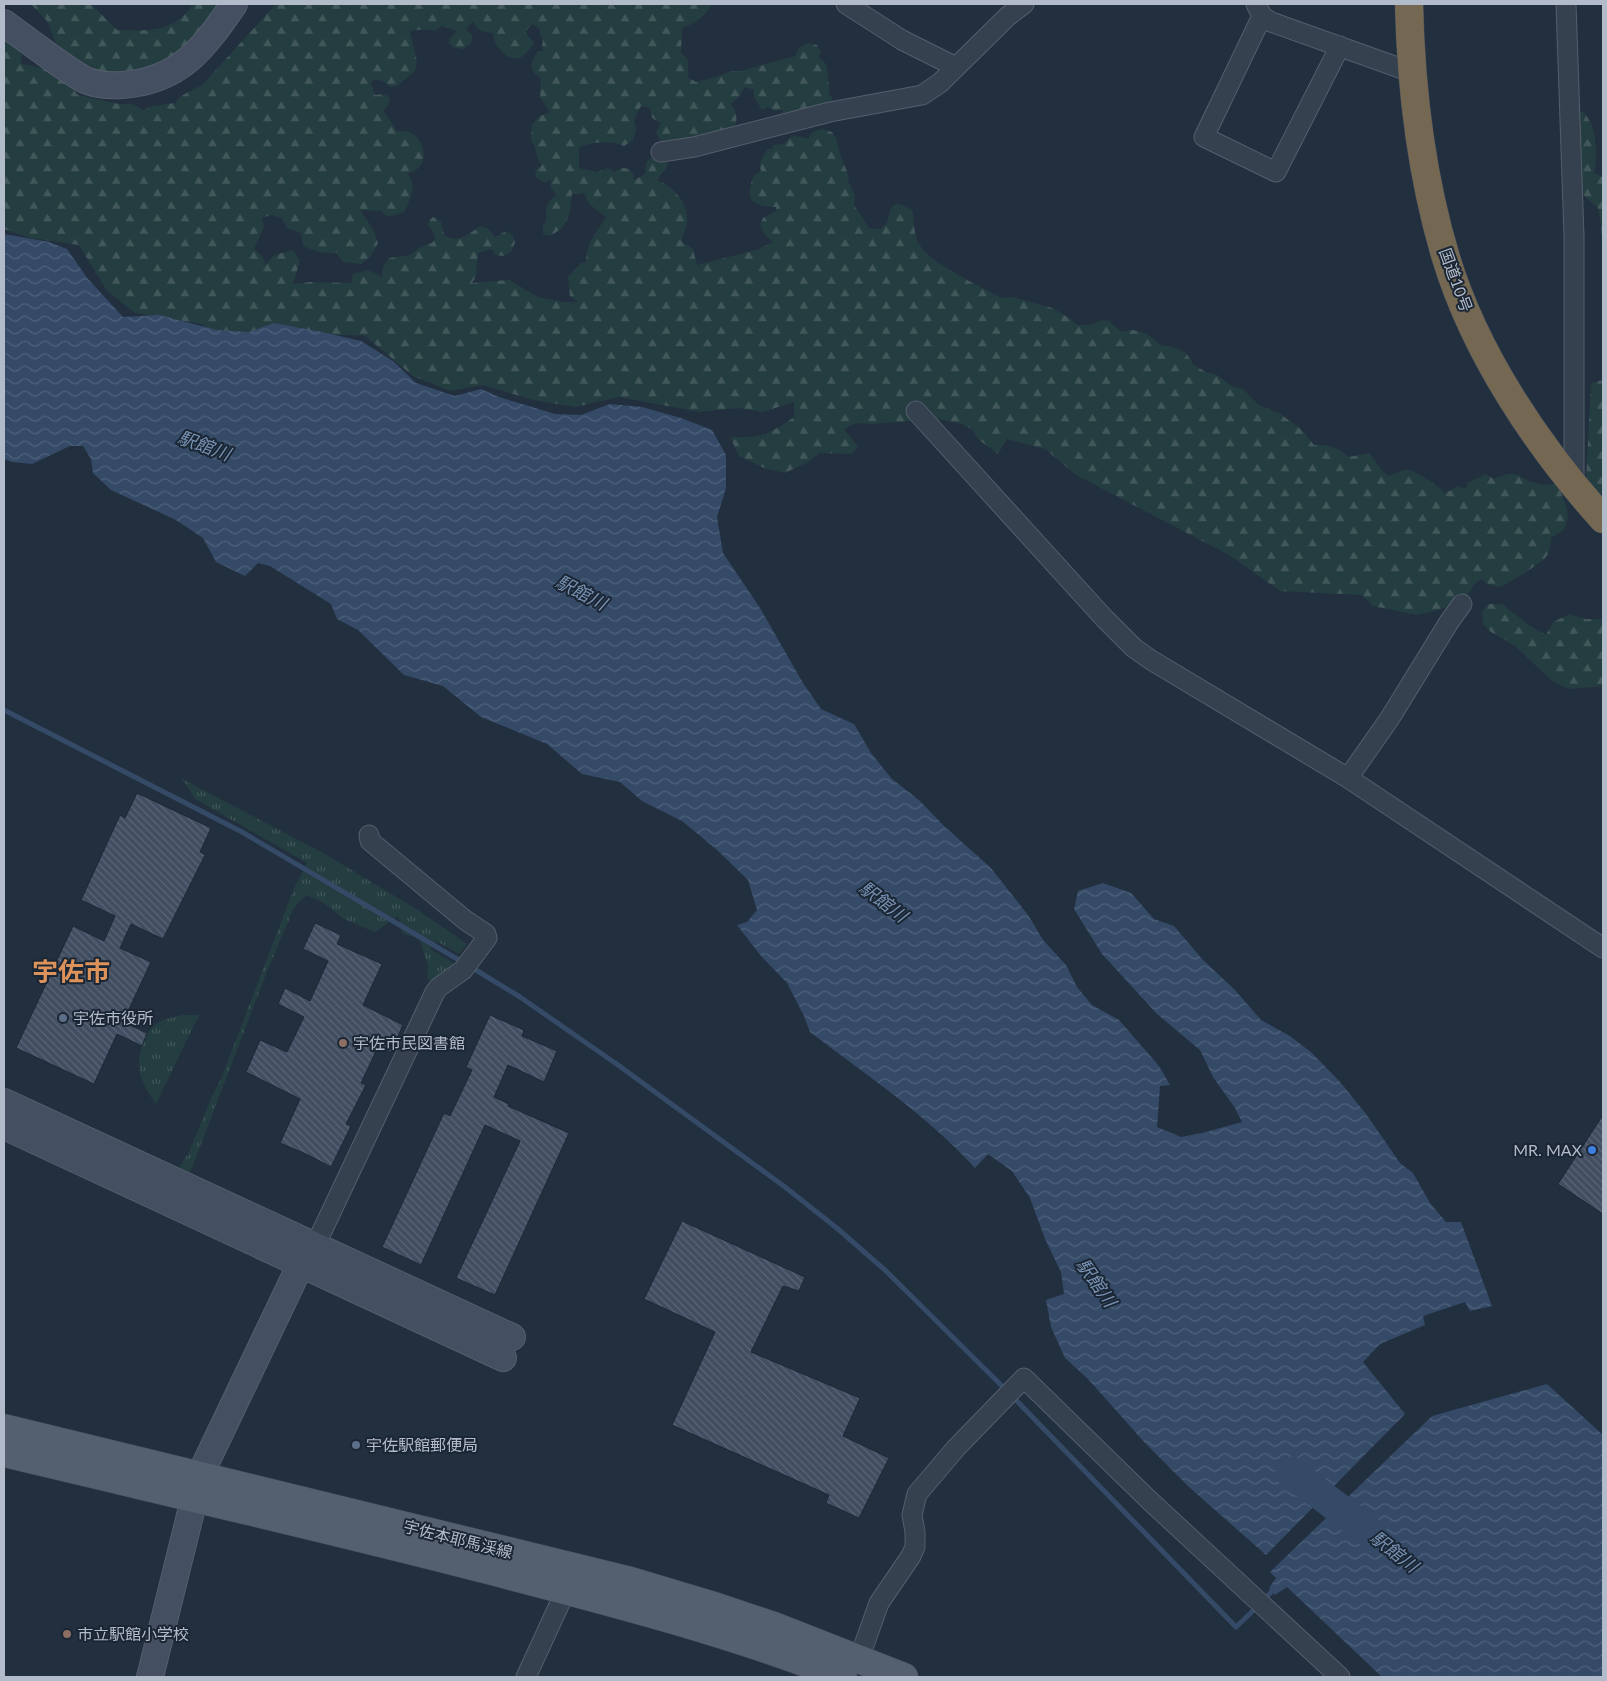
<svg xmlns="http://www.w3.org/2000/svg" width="1607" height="1681" font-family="Lato,'Noto Sans JP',sans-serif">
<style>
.grass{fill:url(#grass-tufts)}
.forest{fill:url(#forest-firs);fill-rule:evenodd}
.water{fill:url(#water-waves)}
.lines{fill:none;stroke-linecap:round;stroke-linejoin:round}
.stream{stroke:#344a67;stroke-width:5}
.river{stroke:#344a67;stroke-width:31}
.building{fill:url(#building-back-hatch);stroke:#1d2836}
.street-casing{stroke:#545e6d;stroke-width:21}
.secondary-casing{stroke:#545e6d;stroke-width:28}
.primary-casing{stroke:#3f4a58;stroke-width:29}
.highway-casing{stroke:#414b5a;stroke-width:29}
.street{stroke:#36414f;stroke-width:19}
.secondary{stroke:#444f62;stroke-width:26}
.primary{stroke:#54606f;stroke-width:28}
.highway{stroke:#756853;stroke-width:28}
.service-dot{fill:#5c6f8a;stroke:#1b2634;stroke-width:2}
.education-dot{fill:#8d6e63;stroke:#1b2634;stroke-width:2}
.shop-dot{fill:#3f7fe0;stroke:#1b2634;stroke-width:2}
.labels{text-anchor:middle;stroke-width:4;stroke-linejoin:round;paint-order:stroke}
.street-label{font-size:16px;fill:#b2bbca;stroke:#1b2634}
.poi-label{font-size:16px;fill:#b2bbca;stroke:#1b2634;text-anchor:start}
.water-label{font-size:18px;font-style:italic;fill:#7892b3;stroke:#1b2634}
.town-label{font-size:26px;font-weight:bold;fill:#dc925b;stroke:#1b2634}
</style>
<defs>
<pattern id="grass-tufts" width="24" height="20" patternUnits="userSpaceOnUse" patternTransform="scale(1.25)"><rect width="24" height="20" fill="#243d40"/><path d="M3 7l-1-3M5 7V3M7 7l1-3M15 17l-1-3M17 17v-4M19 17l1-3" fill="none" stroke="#41575a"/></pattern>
<pattern id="forest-firs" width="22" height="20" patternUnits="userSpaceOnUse" patternTransform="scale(1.25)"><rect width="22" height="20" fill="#243d40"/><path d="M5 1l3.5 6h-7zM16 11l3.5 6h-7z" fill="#41575a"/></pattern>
<pattern id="water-waves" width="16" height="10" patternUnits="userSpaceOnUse" patternTransform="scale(1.25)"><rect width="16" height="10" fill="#344a67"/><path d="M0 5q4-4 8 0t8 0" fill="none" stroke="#4f627b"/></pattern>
<pattern id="building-back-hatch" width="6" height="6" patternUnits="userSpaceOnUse" patternTransform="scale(1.25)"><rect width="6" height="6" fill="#414e61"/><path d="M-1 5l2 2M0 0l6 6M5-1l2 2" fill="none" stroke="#5a6676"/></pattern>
</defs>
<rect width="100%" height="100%" fill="#222f3f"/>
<path class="grass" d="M 182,779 L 325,854 L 418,910 L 467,944 L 459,954 L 436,941 L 430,949 L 454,963 L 434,982 L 427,978 L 428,966 L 419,938 L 403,934 L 398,916 L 375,932 L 344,919 L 322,902 L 306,895 L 294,908 L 268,969 L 188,1178 L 177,1171 L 189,1152 L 213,1094 L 221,1079 L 293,891 L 307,863 L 195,799 Z
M 182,1015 L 199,1015 L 156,1104 C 141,1084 134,1067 143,1043 C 146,1036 149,1029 156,1024 C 163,1019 173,1017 182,1015 Z"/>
<path class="forest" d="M 31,4 L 91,4 L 117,30 C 148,31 174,33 193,4 L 218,4 L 179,60 L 154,77 L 105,75 L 95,68 L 82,64 L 59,51 L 47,21 Z
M 276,4 L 712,4 C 705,17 695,23 682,28 L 681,53 C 694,62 685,67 689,78 L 696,82 L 719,76 L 731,71 L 741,71 L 795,56 L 799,48 L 808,43 L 817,45 L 821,52 L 819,58 C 828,63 827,68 828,77 C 828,83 830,87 829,94 L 832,98 L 832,107 L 781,122 L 783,110 L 774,111 L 768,107 L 762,110 L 754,97 L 754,90 L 745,87 L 739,97 L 731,104 C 737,113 738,119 734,129 L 667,146 L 661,142 L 656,132 L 661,123 L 652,118 L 650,108 L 641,106 L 634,119 L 636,128 L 633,140 L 624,146 C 609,140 594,142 579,147 L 579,168 L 597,172 L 607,168 L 615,172 C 622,164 635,169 634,180 L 645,174 L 646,163 L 650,158 L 663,157 L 668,164 C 666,171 659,174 658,181 C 672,185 687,202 687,217 C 688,225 684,234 681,241 L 693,249 L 697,265 L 756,250 L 773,242 C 767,237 762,232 760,224 L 763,218 L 776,211 L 776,207 C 751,206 744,201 754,175 L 761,171 C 758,163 763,156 768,149 L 773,149 L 773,145 L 784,144 C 790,134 800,136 809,139 L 810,135 L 814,131 L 822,129 L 832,132 L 836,138 L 841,157 L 848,174 L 849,183 L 855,195 L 854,205 L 869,228 L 881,229 L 887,222 L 891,208 L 897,203 L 912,210 C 915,221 913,234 919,244 C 932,265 979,285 1001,298 L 1012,297 L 1052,308 L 1071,319 L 1077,325 L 1089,325 L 1102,320 L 1109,321 L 1121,332 L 1133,330 L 1147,334 L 1161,345 L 1173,347 L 1186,353 L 1194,365 L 1206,372 L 1217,375 L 1233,387 L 1243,389 L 1259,405 L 1279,413 L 1301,429 L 1314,445 C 1329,444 1338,448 1349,457 L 1369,453 C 1378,462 1378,469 1389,476 L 1407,469 C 1421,475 1434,482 1445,493 L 1458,486 L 1465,489 L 1469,482 L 1486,474 L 1494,479 C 1520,467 1518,480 1540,484 C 1545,485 1551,484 1557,484 C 1563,496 1575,521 1561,532 C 1559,534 1554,536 1551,538 C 1551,545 1550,552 1546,557 C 1543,562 1505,586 1499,587 C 1492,587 1486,583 1481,579 L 1474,585 L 1463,601 L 1438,610 L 1417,615 L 1373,606 L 1362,595 L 1280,591 L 1229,555 L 1076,475 L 1045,449 L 1007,439 L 998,454 L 979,440 L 973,430 L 962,424 L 937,419 L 872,424 L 856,423 L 844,429 L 858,447 L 851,454 L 820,453 L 808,462 L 785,473 L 764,468 L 739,456 L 730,437 C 762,438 768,435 794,417 L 794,402 L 763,412 L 739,408 L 699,412 L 619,397 L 575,407 L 533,400 L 483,385 L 450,391 L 413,376 L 364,335 L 246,336 L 216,333 L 202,324 L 135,313 L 107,291 L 79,245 L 30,238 L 4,229 L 4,35 L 8,35 L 22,55 L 21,64 C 44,67 64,75 78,95 L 119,104 L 132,104 L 143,110 L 152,106 L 175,103 C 181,93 193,91 203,84 ZM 473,21 C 477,30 483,33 493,33 C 493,45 509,66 523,56 C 527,53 531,47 534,43 L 525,32 L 532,24 L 540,29 L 540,36 L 543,39 L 542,46 L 543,51 L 538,51 C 530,64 528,69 541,79 L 540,97 L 550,112 L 540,116 L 532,124 L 531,140 C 537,148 535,157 542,165 L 536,170 L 535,177 L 545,183 L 551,180 L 550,186 L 556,195 C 547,202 544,208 547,219 L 543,226 L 543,234 L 550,236 C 570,226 570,213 572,193 L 576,195 L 584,193 L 589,204 L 606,217 C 596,234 586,242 586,262 L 581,263 L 568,277 L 570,296 L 578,302 L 564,302 L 538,297 L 509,280 L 472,283 L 476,276 L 478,253 L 491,249 L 496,255 L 504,256 L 512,251 L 515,242 L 513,236 L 506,231 L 495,237 L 489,229 L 480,226 C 469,234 458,244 444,235 C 442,227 443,219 433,217 L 430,220 L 428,225 L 434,234 L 435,239 L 432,243 L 422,246 L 410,255 L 389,258 L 382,269 L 382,277 L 368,270 L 353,274 L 351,283 L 310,282 L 293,284 L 300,261 L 293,250 L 274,255 L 266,264 L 262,256 L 254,249 L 264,227 L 262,218 L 271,215 L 282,218 L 287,228 L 301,233 L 303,245 C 313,252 324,253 337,253 L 343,262 L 361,264 L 371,256 L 378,243 L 373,229 L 360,210 L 381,211 C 388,220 394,215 404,212 C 410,199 418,185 407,173 C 429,171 429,140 409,132 C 406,131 401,131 397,131 L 384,111 L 390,101 L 388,96 L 383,94 L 375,95 L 371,83 L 375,79 L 384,82 L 390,87 L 397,86 L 415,71 L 417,62 L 410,31 C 420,30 424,28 435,31 L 442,26 L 457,31 L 450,38 L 449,42 L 452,47 L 463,49 C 470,45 473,43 472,35 L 466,30 Z
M 1579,112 L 1584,112 C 1587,117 1590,121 1592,126 C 1597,140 1597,160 1594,173 L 1603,177 L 1603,266 L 1601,224 L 1598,208 L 1581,193 L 1579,149 L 1581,133 Z
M 1603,380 L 1603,497 L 1592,489 L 1586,480 L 1591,383 Z
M 1488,604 L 1502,604 L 1529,625 L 1546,635 L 1553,622 L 1570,614 L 1586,619 L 1603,619 L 1603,686 L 1569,689 L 1552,681 L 1515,646 L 1491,632 L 1483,624 L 1482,612 Z"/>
<path class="water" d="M 4,234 L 49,242 L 67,249 L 88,279 L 123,317 L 159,315 L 217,330 L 249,332 L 274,323 L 322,332 L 361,341 L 393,361 L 416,383 L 455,396 L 481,389 L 499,397 L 555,414 L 581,415 L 610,404 L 642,407 L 681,418 L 712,430 L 726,455 L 726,488 L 717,517 L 723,553 L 760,608 L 803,683 L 821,709 L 854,724 L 871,753 L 892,779 L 920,801 L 945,827 L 990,867 L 1028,915 L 1043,940 L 1066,965 L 1077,987 L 1092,1005 L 1119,1020 L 1159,1066 L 1170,1085 L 1160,1086 L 1157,1127 L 1181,1137 L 1202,1133 L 1242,1122 L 1235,1108 L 1213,1077 L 1200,1050 L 1157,1014 L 1102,954 L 1074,909 L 1078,891 L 1103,883 L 1131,893 L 1154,919 L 1174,926 L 1203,960 L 1235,990 L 1261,1020 L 1290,1036 L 1312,1053 L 1341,1083 L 1366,1114 L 1400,1163 L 1413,1173 L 1430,1203 L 1446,1222 L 1461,1222 L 1492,1306 L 1470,1311 L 1465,1302 L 1423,1316 L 1425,1325 L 1380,1344 L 1363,1362 L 1405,1414 L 1266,1555 L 1189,1487 L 1145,1443 L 1088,1379 L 1065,1358 L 1051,1327 L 1046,1300 L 1064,1294 L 1061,1272 L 1045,1239 L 1030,1198 L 1012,1171 L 988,1154 L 975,1168 C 927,1115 866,1075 810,1032 L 804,1016 L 787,983 L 761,956 L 737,925 L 747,922 L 757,910 L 748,880 L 716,849 L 682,821 L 642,801 L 620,782 L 582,774 L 547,744 L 481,717 L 443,686 L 404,675 L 358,630 L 337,619 L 331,604 L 270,566 L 258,563 L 245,576 L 216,562 L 203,538 L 176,520 L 111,490 L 93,473 L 91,459 L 83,446 L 70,446 L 32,464 L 12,462 L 4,459 Z
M 1547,1384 L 1603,1435 L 1603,1677 L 1382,1677 L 1287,1587 L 1275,1595 L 1269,1588 L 1276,1578 L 1270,1572 L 1432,1416 Z"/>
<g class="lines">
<path class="stream" d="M 4,710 L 242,832 L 464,963
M 471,967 L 520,997 L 618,1065 L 785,1187 L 838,1229 L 886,1271 L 1006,1390
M 1012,1396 L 1236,1627 L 1258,1606
M 1264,1600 L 1272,1591"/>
<path class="river" d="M 1291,1472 L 1372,1534"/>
</g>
<path class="building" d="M 137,793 L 211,828 L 200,852 L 205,855 L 163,939 L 131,924 L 120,948 L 151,962 L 123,1022 L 147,1033 L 142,1046 L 117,1034 L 94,1084 L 16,1048 L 73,926 L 104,941 L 115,916 L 81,900 L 120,815 L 125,818 Z
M 315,923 L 341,935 L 337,944 L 382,964 L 363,1005 L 403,1025 L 391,1052 L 378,1047 L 361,1083 L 366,1085 L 346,1124 L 351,1126 L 331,1167 L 306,1154 L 280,1143 L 300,1099 L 246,1072 L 260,1040 L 287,1052 L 304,1017 L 278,1004 L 285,988 L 310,1001 L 328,961 L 303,949 Z
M 490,1015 L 524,1030 L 522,1036 L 557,1051 L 544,1082 L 508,1065 L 494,1097 L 509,1104 L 508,1106 L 569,1133 L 495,1295 L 456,1278 L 520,1141 L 485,1125 L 421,1265 L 382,1247 L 444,1113 L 450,1116 L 472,1070 L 466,1067 Z
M 1603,1115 L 1603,1214 L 1558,1184 Z
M 682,1221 L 805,1277 L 799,1291 L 783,1286 L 751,1352 L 860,1398 L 843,1436 L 889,1458 L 859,1518 L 826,1503 L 829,1495 L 672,1425 L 715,1332 L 644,1299 Z"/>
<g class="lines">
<g class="street-casing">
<path id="street" d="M 846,4 L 902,40 L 956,67
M 1256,4 L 1262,16 L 1271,22 L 1411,72
M 1566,4 L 1574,236 L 1574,485
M 1262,16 L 1204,137 L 1276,172 L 1340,46
M 661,152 L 694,147 L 830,112 L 922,95 L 940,83 L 1008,16 L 1024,4
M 916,411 L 1104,618 L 1134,648 L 1151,660 L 1348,778 L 1603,948
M 1348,778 L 1390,718 L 1449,622 L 1462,604
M 315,1246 L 435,992 L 439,987 L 463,970 L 487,938 L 486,934 L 465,920 L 370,841 L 369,835
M 859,1659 L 879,1603 L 911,1556 L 915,1547 L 915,1532 L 912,1515 L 917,1494 L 956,1448 L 1024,1378 L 1149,1500 L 1340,1677
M 526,1677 L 566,1590"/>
</g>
<g class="secondary-casing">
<path id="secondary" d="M 4,23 C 20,35 37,47 53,59 C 63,66 74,74 85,80 C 97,85 109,86 122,85 C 180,81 204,48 234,4
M 4,1102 L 512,1337
M 4,1126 L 503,1358
M 150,1677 L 200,1475 L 308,1249"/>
</g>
<g class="primary-casing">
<path id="primary" d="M 4,1428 L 627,1580 L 717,1607 L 774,1626 L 904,1677
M 4,1453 C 167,1492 330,1529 492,1571 C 611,1602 729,1632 843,1677"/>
</g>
<g class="highway-casing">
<path id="highway" d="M 1409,4 C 1411,90 1421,175 1446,258 C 1475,353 1537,446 1603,519"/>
</g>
<use href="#street" class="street"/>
<use href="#secondary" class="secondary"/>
<use href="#primary" class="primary"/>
<use href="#highway" class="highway"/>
</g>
<g class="service-dot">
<circle cx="63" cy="1018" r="5"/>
<circle cx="356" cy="1445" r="5"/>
</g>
<g class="education-dot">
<circle cx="343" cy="1043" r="5"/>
<circle cx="67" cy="1634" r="5"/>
</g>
<circle class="shop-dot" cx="1592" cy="1150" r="5"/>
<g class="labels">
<g class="street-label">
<text transform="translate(1456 280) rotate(70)" y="6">国道10号</text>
<text transform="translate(458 1539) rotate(14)" y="6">宇佐本耶馬渓線</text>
</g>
<g class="poi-label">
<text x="73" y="1024">宇佐市役所</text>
<text x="353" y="1049">宇佐市民図書館</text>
<text x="1582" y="1156" text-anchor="end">MR. MAX</text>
<text x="366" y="1451">宇佐駅館郵便局</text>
<text x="77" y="1640">市立駅館小学校</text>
</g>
<g class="water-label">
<text transform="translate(204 446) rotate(20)" y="6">駅館川</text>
<text transform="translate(581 593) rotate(27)" y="6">駅館川</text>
<text transform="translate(883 902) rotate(37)" y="6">駅館川</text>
<text transform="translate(1096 1283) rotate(55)" y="6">駅館川</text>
<text transform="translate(1394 1552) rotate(38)" y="6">駅館川</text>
</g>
<g class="town-label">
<text x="71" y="981">宇佐市</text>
</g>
</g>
<rect width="1607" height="1681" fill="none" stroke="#b2bbca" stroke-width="10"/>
</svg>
